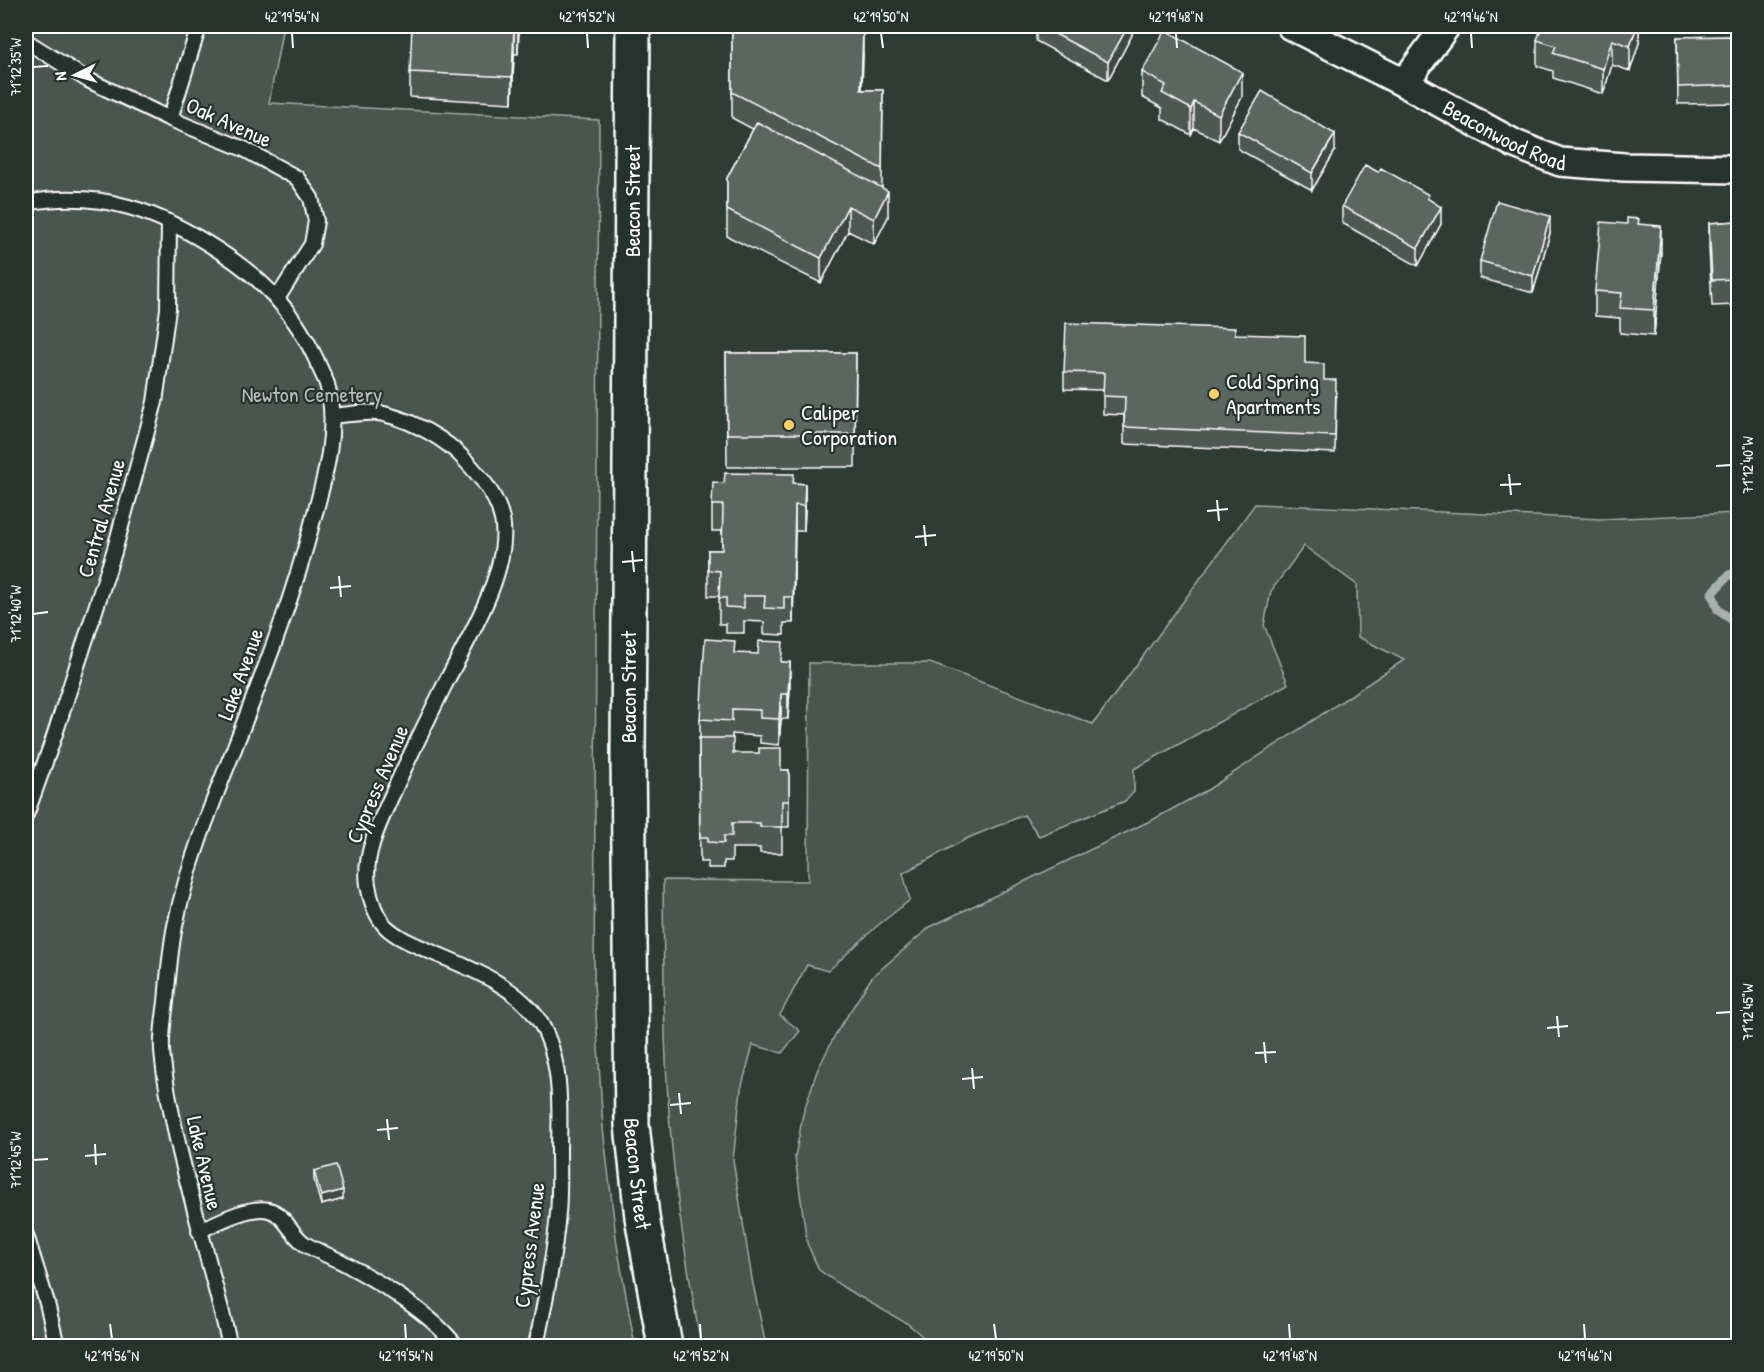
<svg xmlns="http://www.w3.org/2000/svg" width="1764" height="1372" font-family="'Patrick Hand',sans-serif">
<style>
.green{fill:#4a544f;stroke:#a4aaa7;stroke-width:1.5}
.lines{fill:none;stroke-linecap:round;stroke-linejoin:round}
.stream{stroke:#a9afac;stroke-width:9}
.lane-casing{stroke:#fff;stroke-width:18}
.street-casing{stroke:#fff;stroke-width:32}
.secondary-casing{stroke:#fff;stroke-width:38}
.lane{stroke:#26332d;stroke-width:14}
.street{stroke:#26332d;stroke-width:27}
.secondary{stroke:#26332d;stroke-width:33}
.wall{fill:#4e5853;stroke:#fff;stroke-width:1.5}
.shaded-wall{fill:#404744;stroke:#fff;stroke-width:1.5}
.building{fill:#5b6661;stroke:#fff;stroke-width:1.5}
.ticks{fill:none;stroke:#fff;stroke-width:2}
.poi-dot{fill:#ffd166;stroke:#26332d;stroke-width:2}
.labels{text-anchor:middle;stroke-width:4.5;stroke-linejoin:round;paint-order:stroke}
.street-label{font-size:22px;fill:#fff;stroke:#26332d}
.poi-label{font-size:22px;fill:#fff;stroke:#26332d;text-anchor:start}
.park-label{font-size:22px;fill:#b7bbb9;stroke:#26332d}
.neatline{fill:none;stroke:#fff;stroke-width:2}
.ticks-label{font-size:15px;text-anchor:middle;fill:#fff}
</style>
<rect width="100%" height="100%" fill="#2f3b35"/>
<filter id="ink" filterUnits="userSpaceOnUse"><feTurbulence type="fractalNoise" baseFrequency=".0167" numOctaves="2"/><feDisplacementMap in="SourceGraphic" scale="12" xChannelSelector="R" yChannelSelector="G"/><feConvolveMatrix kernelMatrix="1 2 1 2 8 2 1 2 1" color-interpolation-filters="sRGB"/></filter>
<g filter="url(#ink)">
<path class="green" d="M 26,26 L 283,26 L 269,103 L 599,120 L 594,982 L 603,1128 L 617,1245 L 635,1346 L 26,1346 Z
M 1255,504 L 1601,519 L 1738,513 L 1738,1346 L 934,1346 L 908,1324 L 846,1289 L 819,1270 L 807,1243 L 795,1157 L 803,1114 L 817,1071 L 835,1035 L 872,977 L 930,927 L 1154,819 L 1209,789 L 1404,660 L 1358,637 L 1357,585 L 1304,546 L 1271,591 L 1264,625 L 1288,684 L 1134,769 L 1134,792 L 1125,801 L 1039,836 L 1024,815 L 968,838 L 903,873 L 910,900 L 877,926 L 828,971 L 807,965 L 780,1015 L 800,1031 L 782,1053 L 753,1045 L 741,1089 L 733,1160 L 752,1279 L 766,1346 L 701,1346 C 690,1281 678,1215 672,1148 C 663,1059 664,969 663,880 L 808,881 L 809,663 L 930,663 L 1093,724 Z"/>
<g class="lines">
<path class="stream" d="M 1738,573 L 1729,575 L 1712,593 L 1718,610 L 1738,624"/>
<g class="lane-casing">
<path id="lane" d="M 26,41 L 88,80 L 170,119 L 244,149 L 297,178 L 311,198 L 316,221 L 312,244 L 278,297
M 170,119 L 199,26
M 26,203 C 101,189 159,211 221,252 C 264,280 294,312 316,359 C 319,367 324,376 327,384 C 339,428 325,478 313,520 C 293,599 263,674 234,749 C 211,806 187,866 175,926 C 170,951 168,977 166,1002 C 164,1018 161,1034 162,1050 C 164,1080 171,1109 177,1139 C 193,1209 214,1277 230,1346
M 332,416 C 348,415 368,410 384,414 C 413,421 446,439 465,460 C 481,477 497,496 502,519 C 512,568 467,641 445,684 C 427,721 409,757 392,795 C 380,822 363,855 368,885 C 370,899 376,917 386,927 C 398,938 413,944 427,950 C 466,967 516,984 540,1022 C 562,1059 560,1107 559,1148 C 559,1170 560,1192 558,1213 C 554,1258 545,1302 536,1346
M 26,815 L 53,740 L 114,552 L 155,402 L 168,309 L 169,222
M 199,1231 C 216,1223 250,1205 269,1210 C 285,1214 291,1235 305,1244 C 316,1251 330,1256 342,1262 C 378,1281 432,1314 456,1346
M 26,1235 L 47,1303 L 57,1346"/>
</g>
<g class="street-casing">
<g id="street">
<path id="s1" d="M 1291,26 L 1404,83 L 1515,144 L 1560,162 L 1624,167 L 1738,169"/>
<path d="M 1404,83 L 1446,26"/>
</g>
</g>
<g class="secondary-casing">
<g id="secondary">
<path id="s2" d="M 633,26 L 628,756 L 632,1125 L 642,1217 L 665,1346"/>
</g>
</g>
<use href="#lane" class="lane"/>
<use href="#street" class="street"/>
<use href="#secondary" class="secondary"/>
</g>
<path class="wall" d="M 519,26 L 518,54 L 514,54 L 512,103 L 410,97 L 410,72 Z
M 732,26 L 812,26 L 863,53 L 862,90 L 883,90 L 882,188 L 888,217 L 874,244 L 848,231 L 821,283 L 727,236 L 727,178 L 753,129 L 732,118 Z
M 1036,26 L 1132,26 L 1132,35 L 1108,80 L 1036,41 Z
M 1639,26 L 1639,43 L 1630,71 L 1612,65 L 1603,94 L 1553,78 L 1553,71 L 1537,66 L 1537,40 Z
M 1738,36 L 1738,103 L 1678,104 L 1677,37 Z
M 1142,72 L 1242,97 L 1219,141 L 1194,128 L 1191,135 L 1162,119 L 1162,108 L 1142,97 Z
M 1238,132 L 1335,151 L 1312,190 L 1238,149 Z
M 1378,172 L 1429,200 L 1441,224 L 1418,266 L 1342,223 L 1342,206 Z
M 1738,221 L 1738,297 L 1735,298 L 1735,305 L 1712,306 L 1709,248 L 1709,223 Z
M 1627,224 L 1639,224 L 1661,251 L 1654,336 L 1620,333 L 1620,318 L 1595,316 L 1595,291 Z
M 1550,233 L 1533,293 L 1480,278 L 1480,261 Z
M 1235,334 L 1305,363 L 1324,380 L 1336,397 L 1335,453 L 1124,444 L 1124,415 L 1103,414 L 1103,390 L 1064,389 L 1064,372 Z
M 726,353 L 856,353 L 855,467 L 727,467 Z
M 794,483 L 805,484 L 805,509 L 804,531 L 795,531 L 793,623 L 784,623 L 784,635 L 764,634 L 764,622 L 744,621 L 744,633 L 726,633 L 726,624 L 719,624 L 719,596 L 708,596 L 708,550 L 722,550 L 722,531 L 712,531 L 712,505 Z
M 735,653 L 783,662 L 790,688 L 788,719 L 781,719 L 779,745 L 760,743 L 760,736 L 732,734 L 732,738 L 733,753 L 781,770 L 789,770 L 789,827 L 782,827 L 782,853 L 760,853 L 760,848 L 732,848 L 732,861 L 724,861 L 724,868 L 708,868 L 708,862 L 700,862 L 699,738 L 700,738 L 700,719 Z
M 314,1171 L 343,1199 L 321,1205 L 314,1180 Z"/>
<path class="shaded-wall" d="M 518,26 L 519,26 L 518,54 Z
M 1128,26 L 1132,26 L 1132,35 L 1108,80 L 1108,62 Z
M 1637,26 L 1639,26 L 1639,43 L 1630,71 L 1630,46 Z
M 514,28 L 514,54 L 512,103 L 512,77 Z
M 863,28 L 863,53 L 861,116 L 861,90 Z
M 1612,40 L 1612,65 L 1603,94 L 1603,69 Z
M 1242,72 L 1242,97 L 1219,141 L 1219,115 Z
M 1194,102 L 1194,128 L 1191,135 L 1191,109 Z
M 1335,134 L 1335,151 L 1312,190 L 1312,173 Z
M 888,191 L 888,217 L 874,244 L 874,219 Z
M 848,206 L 848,231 L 821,283 L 821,258 Z
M 1441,207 L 1441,224 L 1418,266 L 1418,248 Z
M 1550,216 L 1550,233 L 1533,293 L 1533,276 Z
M 1661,226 L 1661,251 L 1654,336 L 1654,310 Z
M 805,484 L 805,509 L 804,531 L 804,506 Z
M 795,505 L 795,531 L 793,623 L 793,597 Z
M 790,662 L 790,688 L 788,719 L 788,694 Z
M 781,694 L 781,719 L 779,745 L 779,719 Z
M 343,1190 L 343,1199 L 321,1205 L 321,1196 Z"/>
<path class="building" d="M 412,26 L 518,26 L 518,28 L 514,28 L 512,77 L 410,72 Z
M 732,26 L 812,26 L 863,28 L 861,90 L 883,90 L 882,169 L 732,92 Z
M 1040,26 L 1128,26 L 1108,62 Z
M 1542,26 L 1637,26 L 1630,46 L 1612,40 L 1603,69 L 1553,53 L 1556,46 L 1537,40 Z
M 1165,30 L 1242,72 L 1219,115 L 1194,102 L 1191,109 L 1162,93 L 1166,85 L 1142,72 Z
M 1738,36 L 1738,85 L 1678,87 L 1677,37 Z
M 1262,91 L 1335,134 L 1312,173 L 1238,132 Z
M 757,122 L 888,191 L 874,219 L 848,206 L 821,258 L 727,210 L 727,178 Z
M 1365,165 L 1378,172 L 1381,168 L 1429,195 L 1427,198 L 1441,207 L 1418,248 L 1342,206 Z
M 1497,201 L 1550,216 L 1533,276 L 1480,261 Z
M 1627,218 L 1639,219 L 1638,224 L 1661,226 L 1654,310 L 1620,308 L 1622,293 L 1595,291 L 1601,222 L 1627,224 Z
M 1738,221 L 1738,272 L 1734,272 L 1735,279 L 1712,280 L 1709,223 Z
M 1066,323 L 1235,328 L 1235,334 L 1305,336 L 1305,363 L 1324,364 L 1324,380 L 1336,380 L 1335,436 L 1124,427 L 1125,397 L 1103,396 L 1104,373 L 1064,372 Z
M 726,353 L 856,353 L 855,434 L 727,434 Z
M 725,473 L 794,474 L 793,483 L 805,484 L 804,506 L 795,505 L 793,597 L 784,597 L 784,609 L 764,608 L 765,596 L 744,596 L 744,608 L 726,607 L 726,598 L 719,598 L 720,571 L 708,570 L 708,550 L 722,550 L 723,505 L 712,505 L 713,482 L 724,483 Z
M 705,639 L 735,641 L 734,653 L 758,654 L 759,641 L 783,642 L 781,662 L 790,662 L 788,694 L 781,694 L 779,719 L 760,718 L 760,710 L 732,709 L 732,721 L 700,719 Z
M 699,738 L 733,738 L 733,753 L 759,753 L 759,748 L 781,748 L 781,770 L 789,770 L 789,801 L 782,801 L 782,827 L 760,827 L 760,823 L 732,823 L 732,836 L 724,836 L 724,843 L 708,842 L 708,837 L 700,837 Z
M 336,1165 L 343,1190 L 321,1196 L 314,1171 Z"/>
</g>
<path class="ticks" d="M 292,33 L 293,48M 587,33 L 588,48M 881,33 L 883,48M 1176,33 L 1177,48M 1471,33 L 1472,48M 33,67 L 48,66M 1716,466 L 1731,465M 1509,474 L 1511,495M 1500,485 L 1521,484M 1217,500 L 1219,521M 1207,511 L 1228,509M 924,525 L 926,546M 915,537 L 936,535M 632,551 L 634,572M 622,562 L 643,560M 339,576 L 341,597M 330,588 L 351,586M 33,614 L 48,612M 1716,1013 L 1731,1012M 1557,1016 L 1559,1037M 1547,1028 L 1568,1026M 1264,1042 L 1266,1063M 1255,1053 L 1276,1052M 972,1068 L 974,1089M 962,1079 L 983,1077M 679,1093 L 681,1114M 670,1105 L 691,1103M 387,1119 L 389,1140M 377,1130 L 398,1128M 95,1144 L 96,1165M 85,1156 L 106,1154M 33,1160 L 48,1159M 110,1324 L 112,1339M 405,1324 L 406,1339M 700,1324 L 701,1339M 994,1324 L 996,1339M 1289,1324 L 1290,1339M 1584,1324 L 1585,1339"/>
<g class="poi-dot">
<circle cx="1214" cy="394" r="6"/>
<circle cx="789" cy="425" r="6"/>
</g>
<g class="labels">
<g class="street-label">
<text transform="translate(229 122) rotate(24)" y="8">Oak Avenue</text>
<text dy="8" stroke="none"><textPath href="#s1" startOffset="240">Beaconwood Road</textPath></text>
<text transform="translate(632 201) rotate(-90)" y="8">Beacon Street</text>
<text transform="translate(101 518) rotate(-74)" y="8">Central Avenue</text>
<text transform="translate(240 674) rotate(-70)" y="8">Lake Avenue</text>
<text transform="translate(628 687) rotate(-90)" y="8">Beacon Street</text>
<text transform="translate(377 784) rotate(-67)" y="8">Cypress Avenue</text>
<text transform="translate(205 1163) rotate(77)" y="8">Lake Avenue</text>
<text dy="8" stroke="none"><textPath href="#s2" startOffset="1148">Beacon Street</textPath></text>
<text transform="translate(529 1245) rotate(-83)" y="8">Cypress Avenue</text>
</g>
<g class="poi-label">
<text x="1226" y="389">Cold Spring<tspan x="1226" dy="25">Apartments</tspan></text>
<text x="801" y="420">Caliper<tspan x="801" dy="25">Corporation</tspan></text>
</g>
<g class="park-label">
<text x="312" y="402">Newton Cemetery</text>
</g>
</g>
<rect width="1764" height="1372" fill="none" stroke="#26332d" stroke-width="66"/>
<g transform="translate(75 75) rotate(265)" stroke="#26332d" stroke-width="4.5" paint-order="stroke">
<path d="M0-4.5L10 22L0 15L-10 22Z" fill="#ffffff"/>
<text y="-9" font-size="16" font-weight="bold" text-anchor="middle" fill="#ffffff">N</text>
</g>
<rect x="33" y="33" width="1698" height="1306" class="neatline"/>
<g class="ticks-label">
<text x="292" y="22">42°19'54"N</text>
<text x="587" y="22">42°19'52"N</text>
<text x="881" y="22">42°19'50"N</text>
<text x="1176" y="22">42°19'48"N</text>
<text x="1471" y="22">42°19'46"N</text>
<text transform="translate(16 67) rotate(-90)" y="5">71°12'35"W</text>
<text transform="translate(1748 465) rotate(-90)" y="5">71°12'40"W</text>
<text transform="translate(16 614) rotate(-90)" y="5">71°12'40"W</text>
<text transform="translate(1748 1012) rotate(-90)" y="5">71°12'45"W</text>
<text transform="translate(16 1160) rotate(-90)" y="5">71°12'45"W</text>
<text x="112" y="1361">42°19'56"N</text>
<text x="406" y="1361">42°19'54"N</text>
<text x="701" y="1361">42°19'52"N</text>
<text x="996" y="1361">42°19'50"N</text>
<text x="1290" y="1361">42°19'48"N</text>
<text x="1585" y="1361">42°19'46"N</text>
</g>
</svg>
